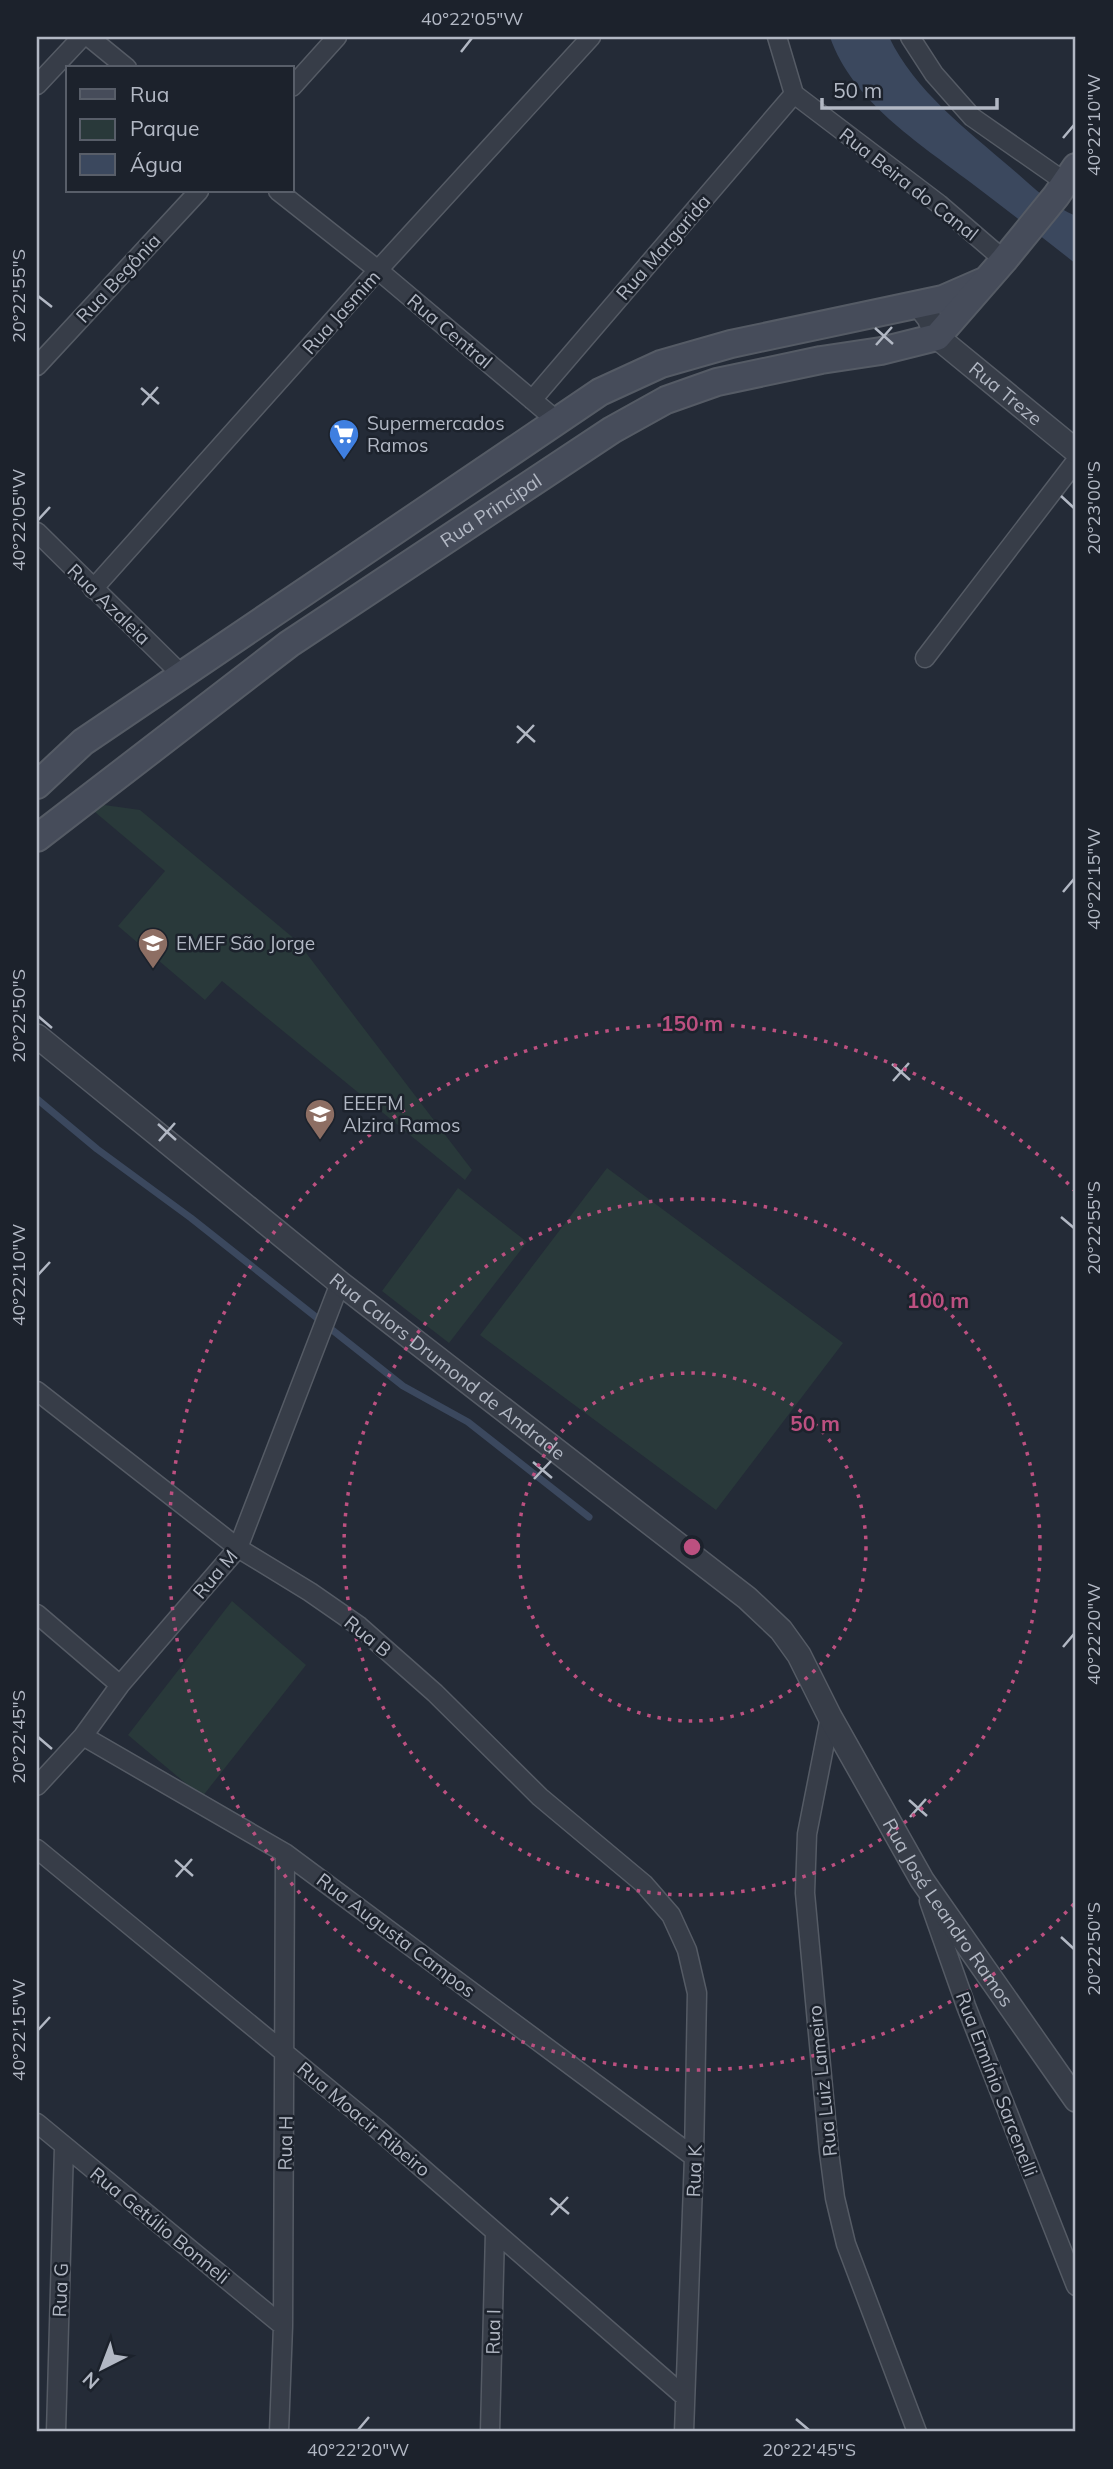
<svg xmlns="http://www.w3.org/2000/svg" width="1113" height="2469" font-family="Mulish,sans-serif">
<style>
.green{fill:#29393a}
.water{fill:#3b485e}
.lines{fill:none;stroke-linecap:round;stroke-linejoin:round}
.stream{stroke:#3b485e;stroke-width:7}
.minor-casing{stroke:#555b65;stroke-width:21}
.tertiary-casing{stroke:#555b65;stroke-width:26}
.secondary-casing{stroke:#555b65;stroke-width:30}
.minor{stroke:#373d48;stroke-width:18}
.tertiary{stroke:#373d48;stroke-width:23}
.secondary{stroke:#464c5a;stroke-width:26}
.ticks{fill:none;stroke:#b2b8c4;stroke-width:2.5}
.ring{fill:none;stroke:#bc5080;stroke-width:3.5;stroke-dasharray:3.5 7}
.labels{text-anchor:middle;stroke-width:5;stroke-linejoin:round;paint-order:stroke}
.street-label{font-size:19px;fill:#b2b8c4;stroke:#1c222c}
.poi-label{font-size:19px;fill:#b2b8c4;stroke:#1c222c;text-anchor:start}
.centre{fill:#bc5080;stroke:#1c222c;stroke-width:3.5}
.ring-label{font-size:21px;text-anchor:middle;font-weight:bold;fill:#bc5080;stroke:#1c222c;stroke-width:5;stroke-linejoin:round;paint-order:stroke}
.neatline{fill:none;stroke:#b2b8c4;stroke-width:2.5}
.ticks-label{font-size:18px;text-anchor:middle;fill:#b2b8c4}
</style>
<rect width="100%" height="100%" fill="#242b37"/>
<path class="green" d="M 97,804 L 140,810 L 297,941 L 472,1170 L 465,1180 L 222,981 L 205,1000 L 118,926 L 165,871 L 89,807 Z
M 607,1168 L 843,1343 L 716,1510 L 480,1335 Z
M 458,1188 L 527,1242 L 449,1343 L 382,1291 Z
M 232,1601 L 306,1665 L 202,1797 L 128,1735 Z"/>
<path class="water" d="M 830,37 L 889,37 C 915,91 966,129 1011,168 C 1030,184 1052,207 1076,216 L 1076,264 C 1041,236 1005,209 970,182 C 919,143 852,101 830,37 Z"/>
<g class="lines">
<path class="stream" d="M 37,1099 L 97,1149 L 191,1218 L 403,1386 L 468,1422 L 589,1517"/>
<g class="minor-casing">
<path id="minor" d="M 89,37 L 127,68
M 777,37 L 794,94 L 939,204 L 1004,260
M 910,37 L 934,74 L 972,117 L 1065,182
M 37,85 L 82,37
M 292,87 L 337,37
M 278,191 L 378,270 L 556,420
M 37,366 L 199,191
M 532,400 L 794,94
M 37,532 L 181,674
M 93,589 L 378,270 L 591,37
M 925,658 L 1076,461
M 37,1391 L 238,1548 L 310,1592 L 359,1626 L 435,1693 L 540,1797 L 644,1884 L 671,1915 L 687,1950 L 697,1993 L 694,2157 L 684,2432
M 37,1614 L 120,1685
M 830,1717 L 807,1834 L 805,1893 L 829,2152 L 835,2198 L 846,2244 L 917,2432
M 83,1736 L 285,1853 L 694,2157
M 37,1786 L 83,1736 L 120,1685 L 238,1548 L 340,1283
M 37,1849 L 376,2128 L 684,2396
M 929,1901 L 966,2006 L 1076,2286
M 37,2123 L 283,2326
M 56,2432 L 64,2147
M 279,2432 L 283,2326 L 285,1853
M 490,2432 L 495,2232"/>
</g>
<g class="tertiary-casing">
<g id="tertiary">
<path id="s1" d="M 919,305 L 929,318 L 937,337 L 1076,451"/>
<path id="s2" d="M 37,1036 L 340,1283 L 747,1598 L 781,1630 L 799,1655 L 830,1717 L 922,1880 L 1076,2100"/>
</g>
</g>
<g class="secondary-casing">
<g id="secondary">
<path d="M 37,785 L 83,742 L 600,392 L 661,364 L 731,344 L 943,299 L 982,282"/>
<path id="s3" d="M 37,838 L 289,644 L 612,430 L 666,400 L 717,382 L 821,360 L 881,351 L 937,337 L 1004,260 L 1056,196 L 1076,167"/>
</g>
</g>
<use href="#minor" class="minor"/>
<use href="#tertiary" class="tertiary"/>
<use href="#secondary" class="secondary"/>
</g>
<path class="ticks" d="M 461,52 L 472,38M 1063,138 L 1074,125M 38,296 L 52,307M 875,328 L 893,344M 876,345 L 892,327M 141,388 L 159,404M 142,405 L 158,387M 1061,496 L 1074,508M 38,520 L 50,507M 517,726 L 535,742M 517,743 L 534,725M 1063,892 L 1074,879M 38,1016 L 52,1028M 892,1064 L 910,1080M 893,1081 L 909,1063M 158,1124 L 176,1140M 159,1141 L 175,1123M 1061,1217 L 1074,1228M 38,1275 L 50,1262M 533,1462 L 552,1478M 534,1479 L 551,1461M 1063,1647 L 1074,1634M 38,1737 L 52,1749M 909,1800 L 927,1816M 910,1817 L 926,1799M 175,1860 L 193,1876M 176,1877 L 192,1859M 1061,1937 L 1074,1949M 38,2030 L 50,2017M 550,2198 L 569,2214M 551,2215 L 568,2197M 796,2419 L 809,2430M 358,2430 L 369,2417"/>
<g class="ring">
<circle cx="692" cy="1547" r="174"/>
<circle cx="692" cy="1547" r="348"/>
<path d="M1074 1904A523 523 0 1 1 1074 1190"/>
</g>
<defs>
<g id="supermarket-pin" transform="scale(1.575)"><path d="M0 17L-7.5 6A9.5 9.5 0 1 1 7.5 6Z" fill="#3f7fe0" stroke="#1c222c"/><path d="M-6-5.5h2.5l.6 2H6L4.5 2H-2.5L-4.4-4H-6ZM-1.5 3.2a1.3 1.3 0 1 0 .1 0ZM3 3.2a1.3 1.3 0 1 0 .1 0Z" fill="#fff"/></g>
<g id="school-pin" transform="scale(1.575)"><path d="M0 17L-7.5 6A9.5 9.5 0 1 1 7.5 6Z" fill="#8d6e63" stroke="#1c222c"/><path d="M0-5L7-2L0 1L-7-2ZM-4 1L0 2.5L4 1V4Q0 6-4 4Z" fill="#fff"/></g>
</defs>
<g fill-rule="evenodd">
<use href="#supermarket-pin" x="344" y="434"/>
<use href="#school-pin" x="153" y="943"/>
<use href="#school-pin" x="320" y="1114"/>
</g>
<g class="labels">
<g class="street-label">
<text transform="translate(909 184) rotate(38)" y="7">Rua Beira do Canal</text>
<text transform="translate(663 247) rotate(-49)" y="7">Rua Margarida</text>
<text transform="translate(118 278) rotate(-47)" y="7">Rua Begônia</text>
<text transform="translate(341 312) rotate(-48)" y="7">Rua Jasmim</text>
<text transform="translate(450 331) rotate(40)" y="7">Rua Central</text>
<text dy="7" stroke="none"><textPath href="#s1" startOffset="126">Rua Treze</textPath></text>
<text dy="7" stroke="none"><textPath href="#s3" startOffset="560">Rua Principal</textPath></text>
<text transform="translate(109 604) rotate(44)" y="7">Rua Azaleia</text>
<text dy="7" stroke="none"><textPath href="#s2" startOffset="527">Rua Calors Drumond de Andrade</textPath></text>
<text transform="translate(215 1574) rotate(-50)" y="7">Rua M</text>
<text transform="translate(368 1636) rotate(39)" y="7">Rua B</text>
<text dy="7" stroke="none"><textPath href="#s2" startOffset="1281">Rua José Leandro Ramos</textPath></text>
<text transform="translate(396 1935) rotate(37)" y="7">Rua Augusta Campos</text>
<text transform="translate(822 2081) rotate(-96)" y="7">Rua Luiz Lameiro</text>
<text transform="translate(997 2084) rotate(69)" y="7">Rua Ermínio Sarcenelli</text>
<text transform="translate(364 2119) rotate(40)" y="7">Rua Moacir Ribeiro</text>
<text transform="translate(285 2143) rotate(-89)" y="7">Rua H</text>
<text transform="translate(694 2171) rotate(-88)" y="7">Rua K</text>
<text transform="translate(160 2225) rotate(39)" y="7">Rua Getúlio Bonneli</text>
<text transform="translate(60 2290) rotate(-88)" y="7">Rua G</text>
<text transform="translate(493 2332) rotate(-89)" y="7">Rua I</text>
</g>
<g class="poi-label">
<text x="367" y="430">Supermercados<tspan x="367" dy="22">Ramos</tspan></text>
<text x="176" y="950">EMEF São Jorge</text>
<text x="343" y="1110">EEEFM<tspan x="343" dy="22">Alzira Ramos</tspan></text>
</g>
</g>
<circle cx="692" cy="1547" r="10" class="centre"/>
<g class="ring-label">
<text x="692" y="1031">150 m</text>
<text x="938" y="1308">100 m</text>
<text x="815" y="1431">50 m</text>
</g>
<rect width="1113" height="2469" fill="none" stroke="#1c222c" stroke-width="77"/>
<rect x="66" y="66" width="228" height="126" fill="#1c222c" stroke="#585e69" stroke-width="2"/>
<rect x="80" y="89" width="35" height="10" fill="#464c5a" stroke="#585e69" stroke-width="2"/>
<text x="130" y="102" font-size="21" fill="#b2b8c4">Rua</text>
<rect x="80" y="119" width="35" height="21" fill="#29393a" stroke="#585e69" stroke-width="2"/>
<text x="130" y="136" font-size="21" fill="#b2b8c4">Parque</text>
<rect x="80" y="154" width="35" height="21" fill="#3b485e" stroke="#585e69" stroke-width="2"/>
<text x="130" y="172" font-size="21" fill="#b2b8c4">Água</text>
<g transform="translate(102 2368) rotate(222)" stroke="#1c222c" stroke-width="5" paint-order="stroke">
<path d="M0-5L12 26L0 18L-12 26Z" fill="#b2b8c4"/>
<text y="-10" font-size="19" font-weight="bold" text-anchor="middle" fill="#b2b8c4">N</text>
</g>
<path d="M822 98v10h175v-10" fill="none" stroke="#b2b8c4" stroke-width="3.5"/>
<text x="833" y="98" font-size="21" fill="#b2b8c4" stroke="#1c222c" stroke-width="5" paint-order="stroke">50 m</text>
<rect x="38" y="38" width="1036" height="2392" class="neatline"/>
<g class="ticks-label">
<text x="472" y="25">40°22'05"W</text>
<text transform="translate(1094 125) rotate(-90)" y="6">40°22'10"W</text>
<text transform="translate(19 296) rotate(-90)" y="6">20°22'55"S</text>
<text transform="translate(1094 508) rotate(-90)" y="6">20°23'00"S</text>
<text transform="translate(19 520) rotate(-90)" y="6">40°22'05"W</text>
<text transform="translate(1094 879) rotate(-90)" y="6">40°22'15"W</text>
<text transform="translate(19 1016) rotate(-90)" y="6">20°22'50"S</text>
<text transform="translate(1094 1228) rotate(-90)" y="6">20°22'55"S</text>
<text transform="translate(19 1275) rotate(-90)" y="6">40°22'10"W</text>
<text transform="translate(1094 1634) rotate(-90)" y="6">40°22'20"W</text>
<text transform="translate(19 1737) rotate(-90)" y="6">20°22'45"S</text>
<text transform="translate(1094 1949) rotate(-90)" y="6">20°22'50"S</text>
<text transform="translate(19 2030) rotate(-90)" y="6">40°22'15"W</text>
<text x="358" y="2456">40°22'20"W</text>
<text x="809" y="2456">20°22'45"S</text>
</g>
</svg>
